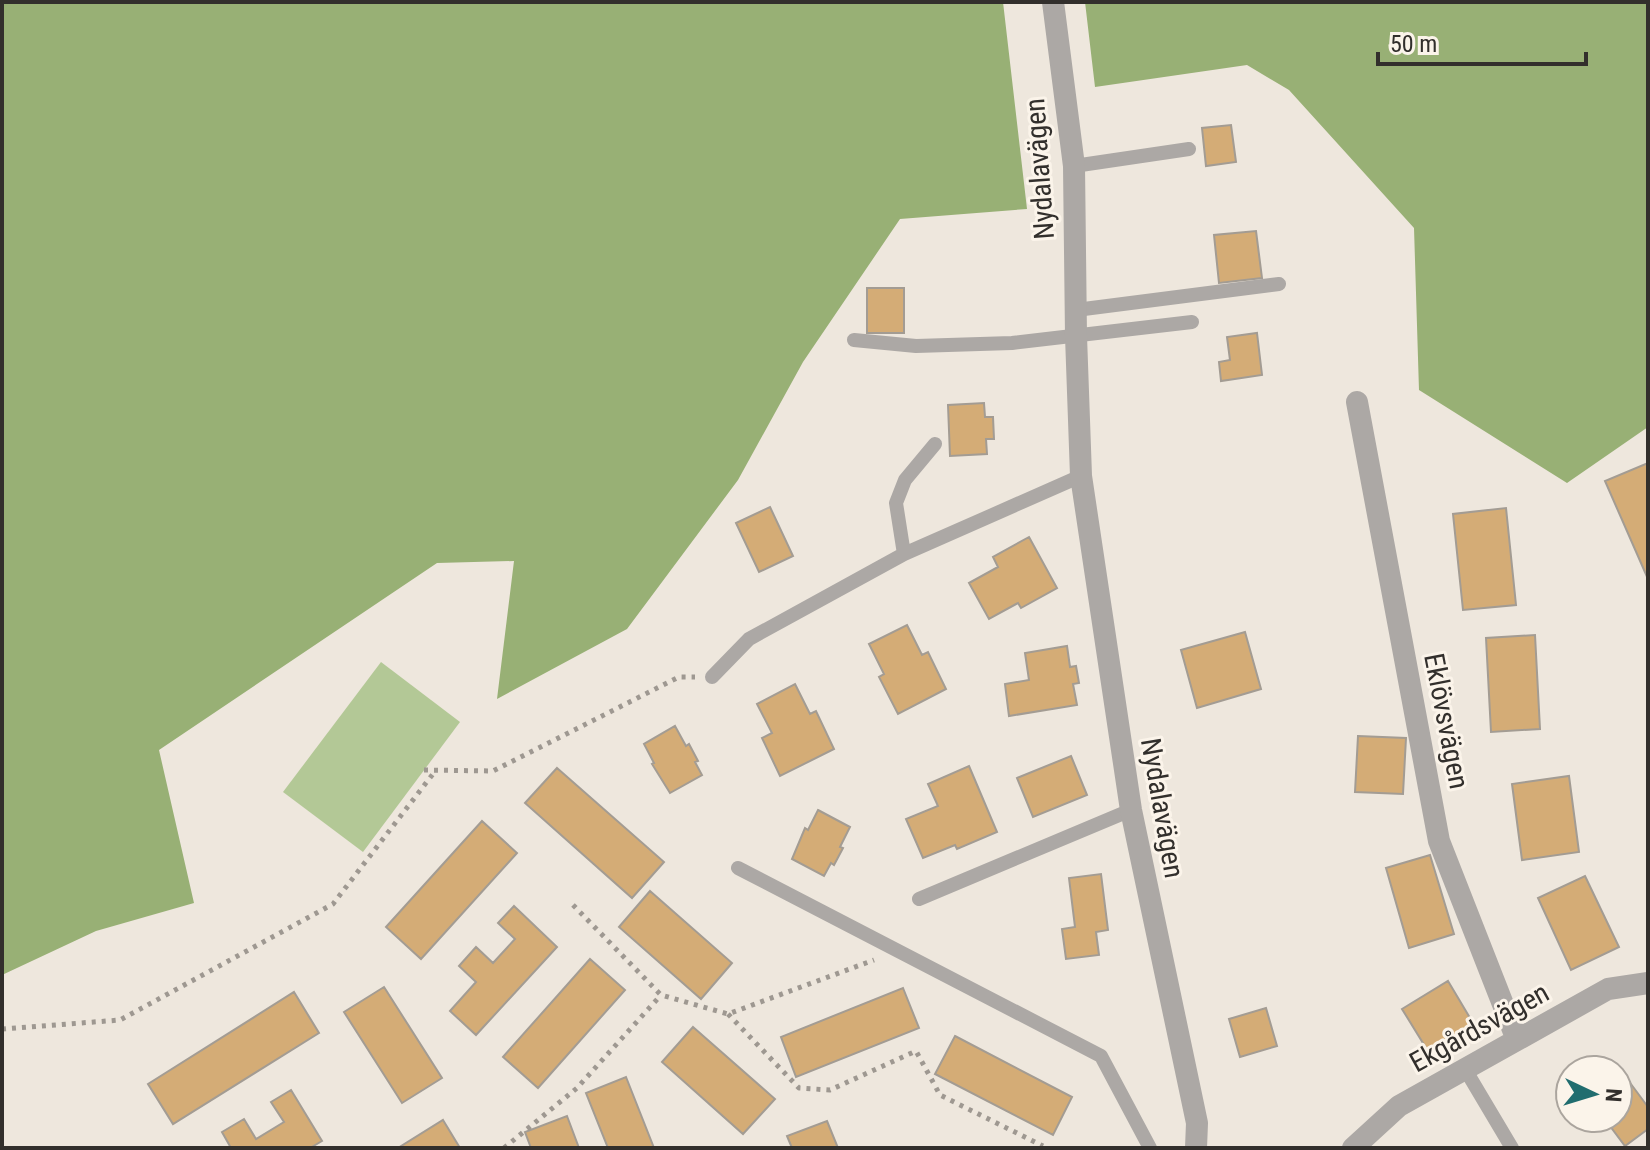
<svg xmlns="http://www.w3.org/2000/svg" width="1650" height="1150" font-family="'Roboto Condensed',sans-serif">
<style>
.green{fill:#b3c896}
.forest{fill:#98b075}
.building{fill:#d4ac76;stroke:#a39c93;stroke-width:2}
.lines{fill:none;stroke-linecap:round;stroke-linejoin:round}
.path{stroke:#9e9891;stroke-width:5;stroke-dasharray:4 6;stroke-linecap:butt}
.service{stroke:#aca8a5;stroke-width:14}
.minor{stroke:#aca8a5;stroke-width:22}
.labels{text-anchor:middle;stroke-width:6;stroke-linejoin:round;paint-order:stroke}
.street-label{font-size:28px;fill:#322f2c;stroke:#fbf4ea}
</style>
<rect width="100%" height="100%" fill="#eee7dd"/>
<path class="green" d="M 381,662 L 460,722 L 363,852 L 283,792 Z"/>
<path class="forest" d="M 2,2 L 1003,2 L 1027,209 L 900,219 L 803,362 L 738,480 L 627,629 L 497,699 L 514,561 L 437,563 L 159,750 L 194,903 L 96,931 L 2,975 Z
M 1085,2 L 1648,2 L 1648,427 L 1567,483 L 1419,390 L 1414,228 L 1289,90 L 1247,65 L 1095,87 Z"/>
<path class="building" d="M 1231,125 L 1236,162 L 1206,166 L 1202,128 Z
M 1256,231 L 1262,278 L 1219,283 L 1214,235 Z
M 867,288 L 904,288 L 904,333 L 867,333 Z
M 1257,333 L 1262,375 L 1221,381 L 1219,362 L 1230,360 L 1227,337 Z
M 984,403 L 985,417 L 993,417 L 994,439 L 986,439 L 987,454 L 950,456 L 948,405 Z
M 1648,463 L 1648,579 L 1605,481 Z
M 770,507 L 793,556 L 759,572 L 736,523 Z
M 1506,508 L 1516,605 L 1463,610 L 1453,514 Z
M 1029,537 L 1057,588 L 1021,608 L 1018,603 L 989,619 L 969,583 L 998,567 L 993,557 Z
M 907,625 L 922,655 L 928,652 L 946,689 L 898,714 L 879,677 L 884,674 L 869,644 Z
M 1245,632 L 1261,689 L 1197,708 L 1181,650 Z
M 1535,635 L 1540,729 L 1491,732 L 1486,638 Z
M 1067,646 L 1070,667 L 1076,666 L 1079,683 L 1073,684 L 1077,705 L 1009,716 L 1005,684 L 1029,680 L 1025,653 Z
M 795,684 L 810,714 L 816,711 L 834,749 L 780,776 L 762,738 L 772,733 L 757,704 Z
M 675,726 L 686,746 L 689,744 L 698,761 L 695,762 L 702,775 L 670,793 L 652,764 L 654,763 L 644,744 Z
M 1358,736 L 1406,738 L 1403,794 L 1355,792 Z
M 1071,756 L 1087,795 L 1033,817 L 1017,778 Z
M 969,766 L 997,832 L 957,849 L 955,845 L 923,858 L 906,819 L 938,806 L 928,784 Z
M 557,768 L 664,862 L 632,898 L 525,803 Z
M 1569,776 L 1579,852 L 1522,860 L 1512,784 Z
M 818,810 L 850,827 L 840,847 L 843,848 L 834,865 L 831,863 L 824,876 L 792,859 L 805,828 L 808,830 Z
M 482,821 L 517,853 L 421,959 L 386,927 Z
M 1430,855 L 1454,934 L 1409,948 L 1386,868 Z
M 1101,874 L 1108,930 L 1096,932 L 1099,955 L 1066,959 L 1062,929 L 1075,927 L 1069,878 Z
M 1585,876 L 1619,947 L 1571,970 L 1538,898 Z
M 650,891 L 732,963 L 701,999 L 619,927 Z
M 514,906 L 557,947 L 476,1035 L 450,1011 L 476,982 L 459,966 L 476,947 L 493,963 L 515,939 L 498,923 Z
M 590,959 L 625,990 L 538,1088 L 503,1057 Z
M 1448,981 L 1476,1028 L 1431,1056 L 1402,1009 Z
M 384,987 L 442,1078 L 402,1103 L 344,1012 Z
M 903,988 L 919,1028 L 796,1077 L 781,1037 Z
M 294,992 L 319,1033 L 173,1124 L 148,1084 Z
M 1266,1008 L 1277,1046 L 1240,1057 L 1229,1019 Z
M 693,1027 L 775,1099 L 743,1134 L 662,1062 Z
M 955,1036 L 1072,1097 L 1053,1135 L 935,1074 Z
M 1625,1076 L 1648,1107 L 1648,1129 L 1625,1146 L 1604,1118 L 1618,1118 L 1618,1081 Z
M 626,1077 L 654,1148 L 608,1148 L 586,1093 Z
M 291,1090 L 322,1141 L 310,1148 L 231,1148 L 222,1132 L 244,1119 L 256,1139 L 284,1122 L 271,1102 Z
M 567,1116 L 579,1148 L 531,1148 L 525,1132 Z
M 443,1120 L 460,1148 L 398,1148 Z
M 827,1121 L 838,1148 L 792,1148 L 787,1136 Z"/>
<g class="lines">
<path class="path" d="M 424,770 L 493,771 L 679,677 L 695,677
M 573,905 L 661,995 L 728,1014 L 874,960
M 728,1014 L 799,1088 L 830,1090 L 916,1051 L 940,1095 L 1043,1146
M 2,1029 L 120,1020 L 333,904 L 436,770
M 504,1148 L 577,1088 L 661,995"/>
<path class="service" d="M 1074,166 L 1189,149
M 1076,310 L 1279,284
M 854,340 L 916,346 L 1012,343 L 1192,322
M 904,554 L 896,503 L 905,480 L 935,444
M 712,677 L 749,639 L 904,554 L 1081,476
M 738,868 L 1101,1056 L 1150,1148
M 919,899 L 1131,810
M 1465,1069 L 1512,1148"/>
<path class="minor" d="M 1053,2 L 1074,166 L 1076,336 L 1081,476 L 1131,810 L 1197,1123 L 1196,1148
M 1357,402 L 1439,841 L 1517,1040
M 1353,1148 L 1399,1106 L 1608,989 L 1648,983"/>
</g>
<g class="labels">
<g class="street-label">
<text transform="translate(1039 169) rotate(-94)" y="10">Nydalavägen</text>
<text transform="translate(1447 721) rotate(79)" y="10">Eklövsvägen</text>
<text transform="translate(1163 808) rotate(80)" y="10">Nydalavägen</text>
<text transform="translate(1479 1027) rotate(-29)" y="10">Ekgårdsvägen</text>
</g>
</g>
<rect width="1650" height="1150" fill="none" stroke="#322f2c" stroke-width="8"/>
<g transform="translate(1594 1094) rotate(94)"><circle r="38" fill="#fbf4ea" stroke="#aba59e" stroke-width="2"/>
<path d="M0-6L14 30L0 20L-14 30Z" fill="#216d6f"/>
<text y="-12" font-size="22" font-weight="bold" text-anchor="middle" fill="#322f2c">N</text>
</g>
<path d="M1378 52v12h208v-12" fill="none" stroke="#322f2c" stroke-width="4"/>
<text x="1390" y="52" font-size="24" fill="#322f2c" stroke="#fbf4ea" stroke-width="6" paint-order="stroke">50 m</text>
</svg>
